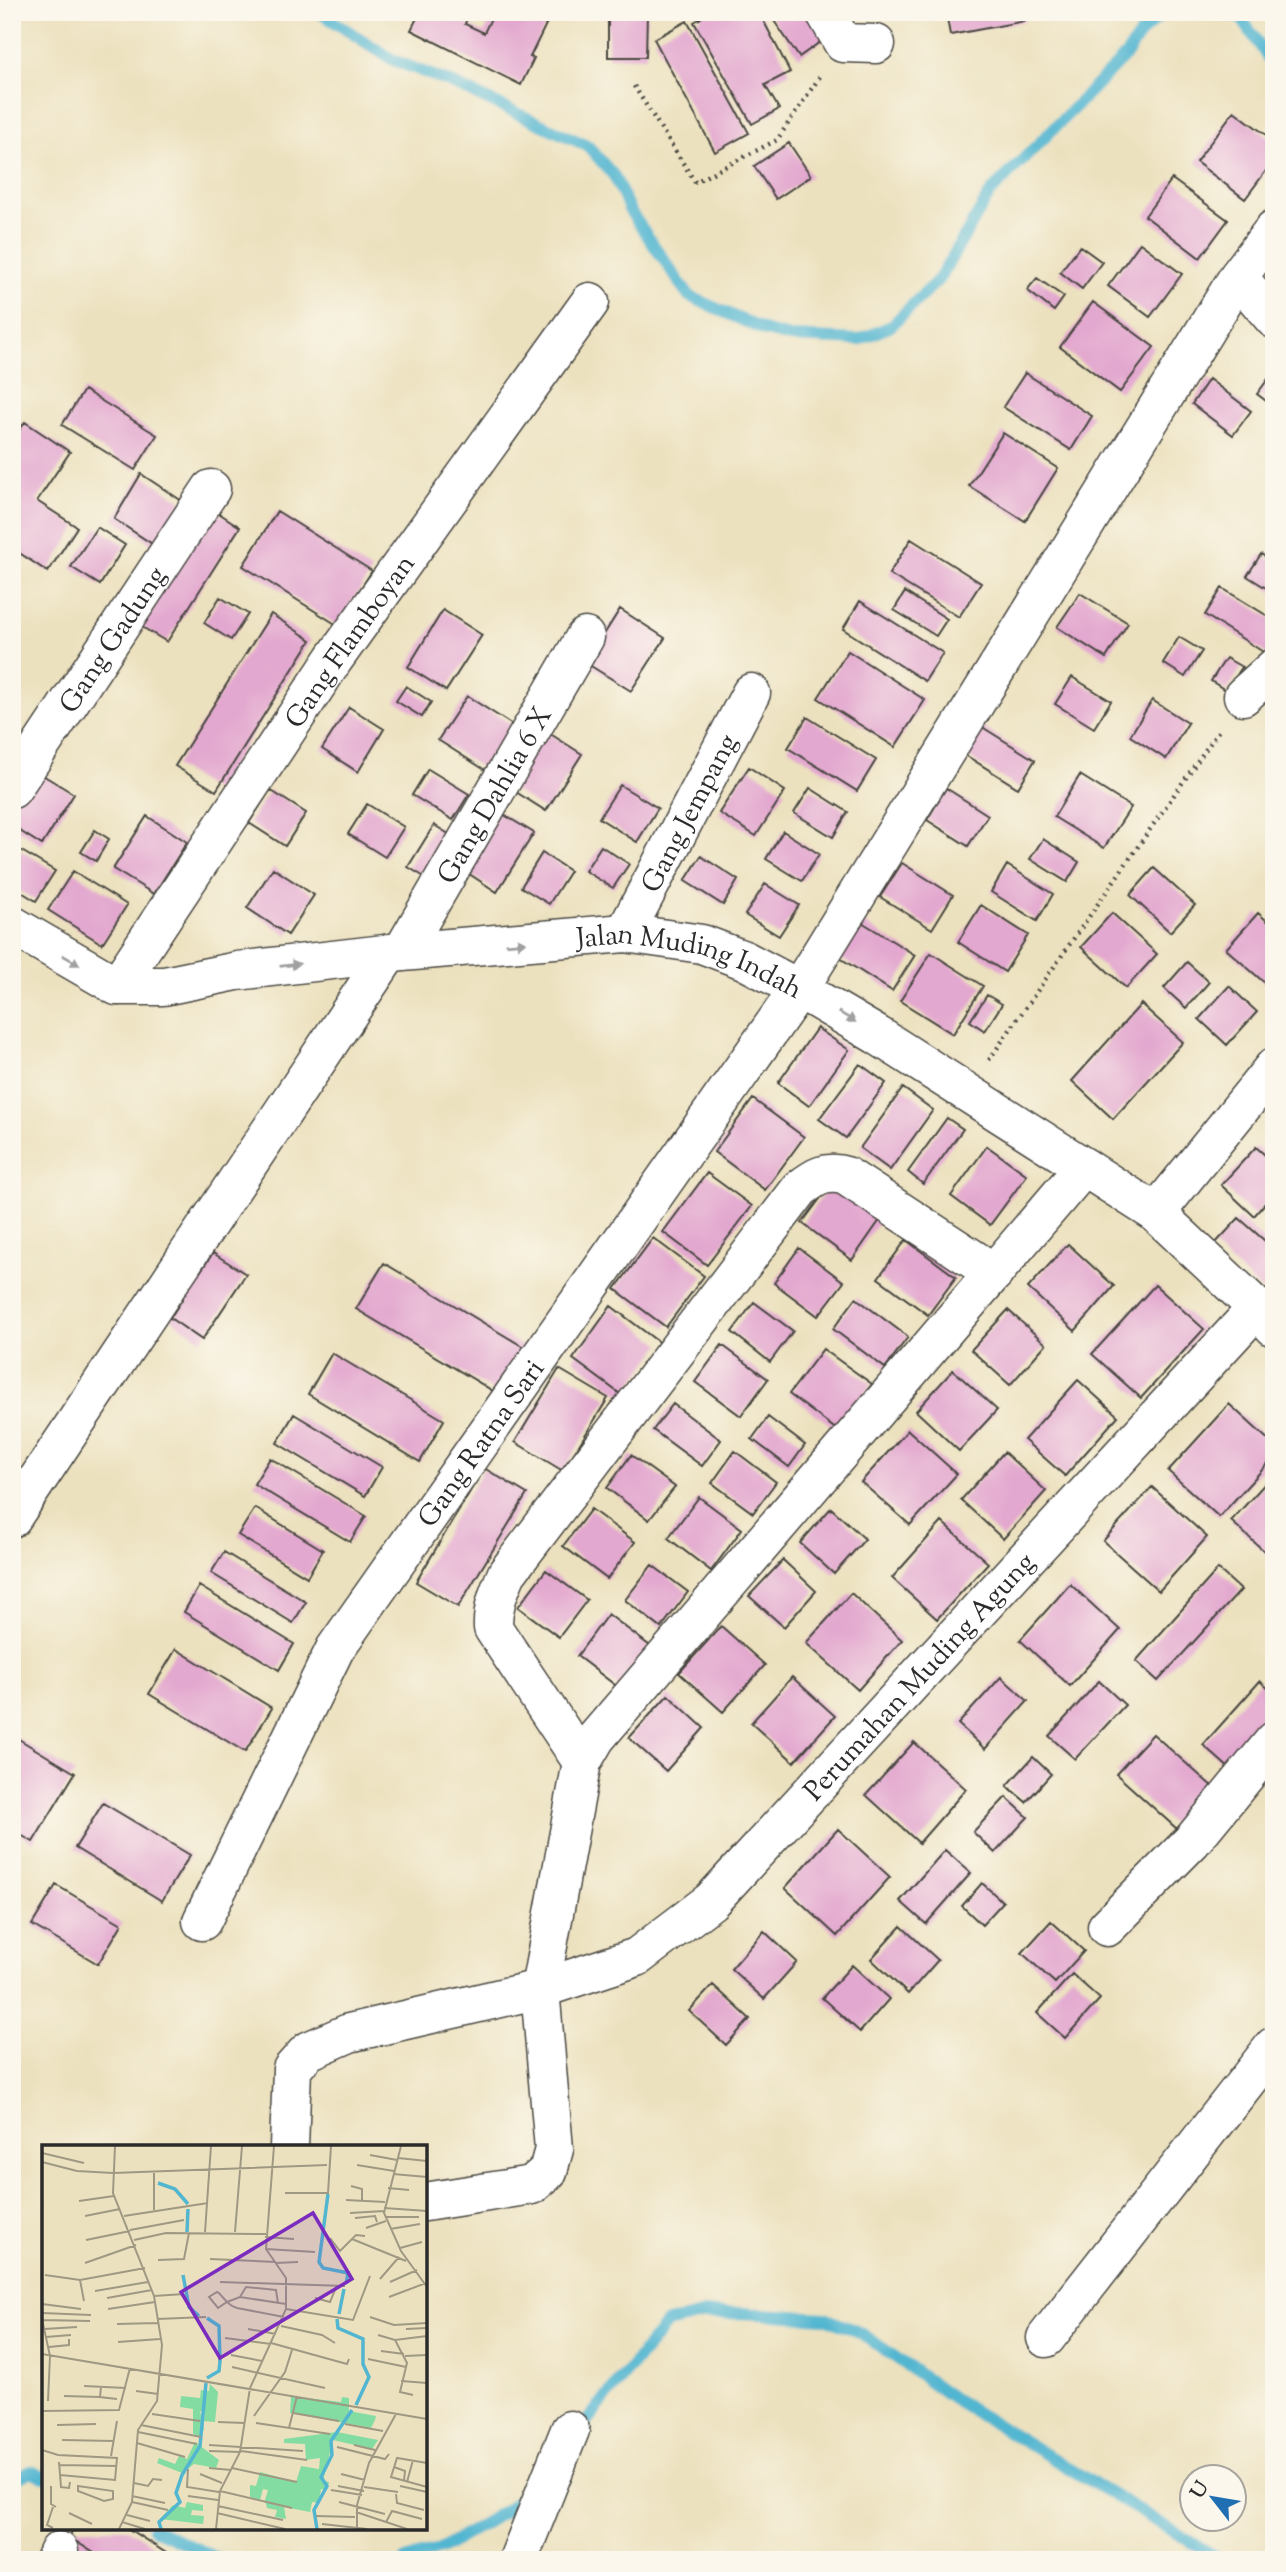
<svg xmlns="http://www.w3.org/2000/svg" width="1286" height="2572" font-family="'Sorts Mill Goudy',serif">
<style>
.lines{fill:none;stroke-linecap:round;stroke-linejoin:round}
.stream{stroke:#52b6d0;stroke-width:12}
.building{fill:#e3a8cf}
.minor-casing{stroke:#484641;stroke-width:41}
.path{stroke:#484641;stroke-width:4.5;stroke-dasharray:2 5;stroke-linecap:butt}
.minor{stroke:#fff;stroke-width:38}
.oneway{fill:#a0a0a0}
.labels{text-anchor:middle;stroke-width:5;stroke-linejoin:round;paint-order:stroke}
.street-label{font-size:28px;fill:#2b2b2b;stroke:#fbf7ec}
.inset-river{fill:none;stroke:#52b6d0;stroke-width:3.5}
.inset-road{fill:none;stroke:#9f9883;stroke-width:2}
.view{fill:#7b2cbf;fill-opacity:0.15;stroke:#7b2cbf;stroke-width:3.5}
.inset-edge{fill:none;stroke:#2b2b2b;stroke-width:3.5}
</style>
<rect width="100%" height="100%" fill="#fbf7ec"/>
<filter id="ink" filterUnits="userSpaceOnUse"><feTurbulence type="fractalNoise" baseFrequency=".0143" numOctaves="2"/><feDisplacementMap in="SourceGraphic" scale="14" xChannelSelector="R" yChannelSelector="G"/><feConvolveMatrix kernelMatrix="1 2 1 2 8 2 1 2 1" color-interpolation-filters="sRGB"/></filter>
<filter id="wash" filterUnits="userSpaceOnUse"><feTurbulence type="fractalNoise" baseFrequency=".00686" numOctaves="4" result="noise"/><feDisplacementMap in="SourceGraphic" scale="28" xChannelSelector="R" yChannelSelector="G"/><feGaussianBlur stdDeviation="1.57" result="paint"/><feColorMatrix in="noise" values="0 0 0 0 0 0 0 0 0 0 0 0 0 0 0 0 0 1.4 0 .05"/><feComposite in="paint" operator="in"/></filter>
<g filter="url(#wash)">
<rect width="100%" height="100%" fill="#ece1be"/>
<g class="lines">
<path class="stream" d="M 319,12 L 393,60 L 449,82 L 588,146 L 614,176 L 630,211 L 689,296 L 766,331 L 790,337 L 859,340 L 891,326 L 939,279 L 991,192 L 1127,54 C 1138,36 1148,23 1167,12
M 1210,12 L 1240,16 L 1274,67
M 577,2433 L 667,2323 L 705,2314 L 743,2313 L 825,2318 L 861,2333 L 957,2401 L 1221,2560
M 12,2481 L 31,2471 L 44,2477
M 153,2528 L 220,2560
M 406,2560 L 443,2548 L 509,2508 L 534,2485"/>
</g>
<g id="blocks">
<path class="building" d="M 420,12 L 469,12 L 465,24 L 484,33 L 494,12 L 552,12 L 530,57 L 534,58 L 521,85 L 411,30 Z
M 608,12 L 647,12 L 646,57 L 608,57 Z
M 759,12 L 790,72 L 765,85 L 779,109 L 752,124 L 694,22 L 701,18 L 700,12 Z
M 768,12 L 821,12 L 834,32 L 799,57 Z
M 946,12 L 1024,12 L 1025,21 L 950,35 Z
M 687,21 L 749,133 L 715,152 L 654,39 Z
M 1234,111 L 1274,141 L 1274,160 L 1245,199 L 1196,162 Z
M 789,143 L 811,176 L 776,199 L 754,166 Z
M 1172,179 L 1228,220 L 1200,258 L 1145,216 Z
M 1140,243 L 1182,274 L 1150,317 L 1108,286 Z
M 1080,246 L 1102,262 L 1082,289 L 1060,272 Z
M 1037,278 L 1064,297 L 1054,311 L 1027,290 Z
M 1093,302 L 1154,347 L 1120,392 L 1060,347 Z
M 1274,371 L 1274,407 L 1257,394 Z
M 1025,373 L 1092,416 L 1071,450 L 1003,407 Z
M 1209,379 L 1251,411 L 1233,435 L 1192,404 Z
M 84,390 L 157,435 L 135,470 L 62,425 Z
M 25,422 L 70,452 L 37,501 L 77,527 L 48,572 L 12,548 L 12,441 Z
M 1003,433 L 1058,468 L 1025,521 L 969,486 Z
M 141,474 L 182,501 L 154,545 L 114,519 Z
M 211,508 L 240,527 L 167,642 L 137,624 Z
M 277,511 L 372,571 L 337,625 L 243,566 Z
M 97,527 L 125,545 L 100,585 L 71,567 Z
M 911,539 L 981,583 L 959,617 L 889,574 Z
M 1261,554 L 1274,562 L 1274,593 L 1247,576 Z
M 1222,588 L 1274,620 L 1274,646 L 1268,655 L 1205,615 Z
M 905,592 L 947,619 L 936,636 L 894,610 Z
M 1080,593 L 1128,623 L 1106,658 L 1057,627 Z
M 220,597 L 248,614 L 231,640 L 204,623 Z
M 860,601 L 943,653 L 925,681 L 843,629 Z
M 620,609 L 665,638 L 631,691 L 586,663 Z
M 443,610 L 482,635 L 446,691 L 408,667 Z
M 271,614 L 311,640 L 216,791 L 175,766 Z
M 1179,637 L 1202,651 L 1185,677 L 1163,663 Z
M 848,651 L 925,700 L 895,747 L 818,698 Z
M 1226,658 L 1242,667 L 1227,691 L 1211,681 Z
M 1072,677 L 1111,701 L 1094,728 L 1055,704 Z
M 406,686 L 431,702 L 422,717 L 396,701 Z
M 467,696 L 514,726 L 485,770 L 438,740 Z
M 1152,700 L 1188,723 L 1166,759 L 1130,736 Z
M 349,707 L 384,729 L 358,772 L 322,749 Z
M 807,717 L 876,760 L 857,791 L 788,748 Z
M 979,725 L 1035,760 L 1018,788 L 962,753 Z
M 541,728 L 582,754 L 546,811 L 505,785 Z
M 749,767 L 785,791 L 756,836 L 719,813 Z
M 31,768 L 74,794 L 42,845 L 12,826 L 12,798 Z
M 428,769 L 469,794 L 453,820 L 412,795 Z
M 1080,775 L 1131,807 L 1104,848 L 1054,817 Z
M 620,785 L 658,808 L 637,842 L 599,818 Z
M 810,788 L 848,812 L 833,837 L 794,813 Z
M 946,788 L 988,815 L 968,846 L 927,820 Z
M 270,790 L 306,813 L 285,846 L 249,823 Z
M 367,804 L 404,827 L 385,857 L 348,834 Z
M 496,810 L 534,833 L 497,892 L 460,868 Z
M 147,816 L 187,842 L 154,894 L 113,869 Z
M 434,825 L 462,842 L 436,884 L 408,867 Z
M 95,830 L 109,839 L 96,861 L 81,852 Z
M 783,831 L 819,854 L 802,881 L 766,859 Z
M 1043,839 L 1079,862 L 1067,882 L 1030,859 Z
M 601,846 L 629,864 L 613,888 L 585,871 Z
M 20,850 L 55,871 L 36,901 L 12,886 L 12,863 Z
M 542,853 L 570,871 L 549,904 L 521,887 Z
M 701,856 L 738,880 L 723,905 L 685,881 Z
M 902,863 L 953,895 L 932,929 L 880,897 Z
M 1007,865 L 1053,894 L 1037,921 L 991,892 Z
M 273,868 L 314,895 L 288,935 L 247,908 Z
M 1154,868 L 1195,905 L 1170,932 L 1130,895 Z
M 73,871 L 127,905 L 102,944 L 48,910 Z
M 765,884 L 799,905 L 779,936 L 745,915 Z
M 981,905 L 1028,935 L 1005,972 L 958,942 Z
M 1112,913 L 1157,954 L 1126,988 L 1081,947 Z
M 1258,913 L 1274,927 L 1274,991 L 1226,949 Z
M 852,916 L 915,955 L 892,991 L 829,951 Z
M 931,953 L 983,986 L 953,1034 L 900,1001 Z
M 1187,962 L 1209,982 L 1186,1008 L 1164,988 Z
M 1229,986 L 1257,1012 L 1227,1045 L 1199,1019 Z
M 987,995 L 1002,1004 L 985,1031 L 970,1021 Z
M 1141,1004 L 1183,1042 L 1113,1119 L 1072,1081 Z
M 817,1028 L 849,1050 L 809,1106 L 778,1083 Z
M 860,1064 L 886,1083 L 846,1138 L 819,1119 Z
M 903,1088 L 933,1110 L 890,1170 L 860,1148 Z
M 753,1099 L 804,1137 L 765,1190 L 714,1152 Z
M 947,1118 L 963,1129 L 923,1184 L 908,1172 Z
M 987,1146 L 1027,1175 L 990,1225 L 951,1196 Z
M 1256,1147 L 1274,1163 L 1274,1193 L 1254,1216 L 1221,1185 Z
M 707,1173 L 752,1206 L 707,1265 L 663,1232 Z
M 831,1184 L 880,1220 L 852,1260 L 802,1223 Z
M 1239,1218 L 1274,1249 L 1274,1295 L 1270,1298 L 1213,1246 Z
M 653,1238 L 704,1276 L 666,1327 L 615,1289 Z
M 906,1240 L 956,1277 L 928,1315 L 878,1278 Z
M 1068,1244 L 1114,1286 L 1075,1331 L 1028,1288 Z
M 799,1248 L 844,1282 L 818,1316 L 774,1283 Z
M 213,1253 L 246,1274 L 202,1340 L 170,1318 L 183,1298 L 178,1294 L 195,1268 L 200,1272 Z
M 384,1263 L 527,1349 L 500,1395 L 356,1309 Z
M 1155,1285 L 1204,1329 L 1141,1398 L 1092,1354 Z
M 856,1298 L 908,1337 L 885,1368 L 833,1329 Z
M 754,1302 L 793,1331 L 770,1362 L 732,1332 Z
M 611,1306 L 661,1344 L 623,1396 L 573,1359 Z
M 1008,1310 L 1046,1344 L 1010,1385 L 971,1350 Z
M 722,1345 L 768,1379 L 741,1416 L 695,1382 Z
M 823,1349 L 872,1384 L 837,1430 L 789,1394 Z
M 332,1353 L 444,1420 L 420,1462 L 308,1394 Z
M 559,1369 L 608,1398 L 563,1471 L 515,1442 Z
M 953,1370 L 997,1410 L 959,1451 L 916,1411 Z
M 1078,1380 L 1118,1416 L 1065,1476 L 1024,1440 Z
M 673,1404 L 721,1440 L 702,1466 L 653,1430 Z
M 1229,1404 L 1274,1445 L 1274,1457 L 1219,1517 L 1168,1471 Z
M 294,1414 L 382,1467 L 365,1496 L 277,1443 Z
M 768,1417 L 805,1445 L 789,1467 L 752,1439 Z
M 908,1430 L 957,1474 L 910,1525 L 861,1482 Z
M 735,1451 L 776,1482 L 753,1513 L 712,1483 Z
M 1004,1452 L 1046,1491 L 1003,1539 L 961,1500 Z
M 631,1455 L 675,1487 L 649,1520 L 607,1488 Z
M 270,1458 L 366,1516 L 350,1542 L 254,1484 Z
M 484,1468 L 527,1494 L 458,1607 L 416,1582 Z
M 1270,1478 L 1274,1482 L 1274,1560 L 1231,1521 Z
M 1152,1487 L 1207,1537 L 1159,1591 L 1103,1541 Z
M 699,1497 L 742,1529 L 711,1571 L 668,1538 Z
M 255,1508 L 323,1550 L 307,1577 L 238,1535 Z
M 831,1508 L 865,1539 L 834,1574 L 800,1543 Z
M 591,1509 L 635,1542 L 607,1579 L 563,1546 Z
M 942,1522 L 988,1563 L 937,1619 L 892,1578 Z
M 224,1552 L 306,1602 L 293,1623 L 211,1573 Z
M 783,1560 L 816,1591 L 784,1627 L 749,1596 Z
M 652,1565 L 688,1592 L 661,1628 L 625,1600 Z
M 1218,1569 L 1241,1590 L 1158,1681 L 1136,1661 Z
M 546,1570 L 587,1600 L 559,1637 L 518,1607 Z
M 1070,1584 L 1120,1630 L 1070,1686 L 1020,1640 Z
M 199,1586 L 294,1644 L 279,1670 L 184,1612 Z
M 851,1593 L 902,1640 L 858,1690 L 806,1643 Z
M 608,1614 L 650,1646 L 619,1688 L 577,1656 Z
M 721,1626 L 765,1665 L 723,1712 L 679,1673 Z
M 176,1649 L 272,1708 L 245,1752 L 149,1694 Z
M 792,1677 L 835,1716 L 794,1762 L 751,1723 Z
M 1001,1677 L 1028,1701 L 985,1749 L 958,1724 Z
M 1099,1681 L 1125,1705 L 1075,1759 L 1049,1736 Z
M 1260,1681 L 1274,1694 L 1274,1722 L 1231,1770 L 1203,1745 Z
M 668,1695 L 704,1728 L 666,1771 L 629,1738 Z
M 1153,1734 L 1214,1788 L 1177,1829 L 1116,1774 Z
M 12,1735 L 75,1773 L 33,1842 L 12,1830 Z
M 914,1742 L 966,1789 L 919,1843 L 866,1795 Z
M 1033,1757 L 1051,1774 L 1026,1802 L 1007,1786 Z
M 1006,1797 L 1028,1817 L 995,1853 L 973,1832 Z
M 103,1803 L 190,1855 L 162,1901 L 75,1848 Z
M 838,1829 L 890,1877 L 837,1936 L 785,1888 Z
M 945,1850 L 971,1873 L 926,1924 L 900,1901 Z
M 982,1883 L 1003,1902 L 982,1925 L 962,1906 Z
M 56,1885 L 122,1924 L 98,1964 L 32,1925 Z
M 1051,1921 L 1084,1951 L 1055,1983 L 1022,1953 Z
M 901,1926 L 938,1960 L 908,1994 L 871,1959 Z
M 764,1931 L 797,1962 L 764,1999 L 731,1969 Z
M 852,1965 L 889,1999 L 860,2032 L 822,1998 Z
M 1072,1974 L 1100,1999 L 1065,2038 L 1037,2013 Z
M 713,1985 L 750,2019 L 726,2045 L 689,2011 Z
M 74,2528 L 127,2528 L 177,2560 L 105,2560 L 69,2537 Z"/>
</g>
</g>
<g filter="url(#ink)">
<use href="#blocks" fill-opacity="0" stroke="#484641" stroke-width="2"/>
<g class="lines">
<g class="minor-casing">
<g id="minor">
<path d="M 825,12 L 843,43 L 876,44"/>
<path d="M 1238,277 L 1274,319"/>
<path d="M 1243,696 L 1274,668"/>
<path id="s1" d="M 12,789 L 211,489"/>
<path id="s2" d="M 12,925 L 117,986 L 164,986 L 237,971 L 402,952 L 625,933 L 702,944 L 744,960 L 799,989 L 877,1035 L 1156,1213 L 1257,1308 L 1274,1327"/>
<path id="s3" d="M 625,933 L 751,693"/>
<path id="s4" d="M 402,952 L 585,637"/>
<path id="s5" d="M 117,986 L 334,659 L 590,302"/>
<path d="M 1156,1213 L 1274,1067"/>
<path d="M 12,1518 L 389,953"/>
<path d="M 582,1762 L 493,1628 C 492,1608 499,1591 507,1573 L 800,1189 C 816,1176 827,1170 846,1176 L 994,1273"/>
<path id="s6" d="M 202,1921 L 335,1649 L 799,989 L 1238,277 L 1274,229"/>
<path d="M 1107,1927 L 1192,1841 L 1274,1741"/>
<path id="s7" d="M 289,2147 L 292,2069 L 308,2051 L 349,2033 L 540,1989 L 637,1957 L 711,1901 L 1257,1308"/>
<path d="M 425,2202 L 532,2185 L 548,2171 L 554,2149 L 540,1989 L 582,1762 L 596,1738 L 1084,1167"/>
<path d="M 1046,2338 L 1274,2046"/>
<path d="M 55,2560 L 59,2551"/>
<path d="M 518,2560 L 570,2430"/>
</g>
</g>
<path class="path" d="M 634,86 L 695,182 L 777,140 L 821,75
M 989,1060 L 1220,729"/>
<use href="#minor" class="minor"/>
</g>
<defs><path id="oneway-solid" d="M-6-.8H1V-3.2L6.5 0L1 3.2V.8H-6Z" transform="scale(1.75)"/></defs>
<g class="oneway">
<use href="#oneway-solid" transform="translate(516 943) rotate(-5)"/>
<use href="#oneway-solid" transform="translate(71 960) rotate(30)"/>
<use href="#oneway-solid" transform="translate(290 965) rotate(-7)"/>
<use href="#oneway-solid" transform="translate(847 1017) rotate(31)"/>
</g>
</g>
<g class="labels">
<g class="street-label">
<text dy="10" stroke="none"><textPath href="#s1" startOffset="180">Gang Gadung</textPath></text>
<text dy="10" stroke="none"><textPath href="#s5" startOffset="416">Gang Flamboyan</textPath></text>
<text dy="10" stroke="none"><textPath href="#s4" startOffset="182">Gang Dahlia 6 X</textPath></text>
<text dy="10" stroke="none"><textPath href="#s3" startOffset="136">Gang Jempang</textPath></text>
<text dy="10" stroke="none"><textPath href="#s2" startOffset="702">Jalan Muding Indah</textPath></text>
<text dy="10" stroke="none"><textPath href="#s6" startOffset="555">Gang Ratna Sari</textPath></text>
<text dy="10" stroke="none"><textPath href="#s7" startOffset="844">Perumahan Muding Agung</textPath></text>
</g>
</g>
<g transform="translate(42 2145)">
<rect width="385" height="385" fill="#ece1be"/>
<path d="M 168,239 L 176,247 L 173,277 L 162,276 L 163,267 L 158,266 L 162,284 L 157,291 L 151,289 L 151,264 L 138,262 L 139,251 L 158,253 L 159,245 L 167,246 ZM 249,251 L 299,257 L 300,252 L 307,253 L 307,266 L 334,271 L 333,275 L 329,283 L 248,268 ZM 295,287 L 336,295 L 330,304 L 291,295 L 281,336 L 287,337 L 285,345 L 279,344 L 277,358 L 270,357 L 268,367 L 242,362 L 244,374 L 233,372 L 235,365 L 225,363 L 223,355 L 226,345 L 221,344 L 218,355 L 208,352 L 208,340 L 214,341 L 218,327 L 254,337 L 259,321 L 277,324 L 278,313 L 264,315 L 263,299 L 242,298 L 242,294 ZM 153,297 L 177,315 L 174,323 L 152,319 L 140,328 L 115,318 L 117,313 L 133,319 L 137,311 L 145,314 ZM 145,357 L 161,360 L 161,366 L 150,365 L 149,370 L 162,371 L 161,379 L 118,374 L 131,360 L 143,363 Z" fill="#83dca2"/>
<path class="inset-river" d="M 116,38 L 133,44 L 146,59M 286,49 L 277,117 L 281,123 L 306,128 L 304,139M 145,87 L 146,64M 141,130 L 147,162 L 157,171M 297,169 L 302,144M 295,174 L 296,183 L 321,194 L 321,219 L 327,232 L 314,260M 165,233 L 177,226 L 178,216 L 177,181 L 165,173M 119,384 L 117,377 L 138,357 L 134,348 L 140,330 L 158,301 L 164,238M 275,384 L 272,365 L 285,341 L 279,332 L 290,310 L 289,296 L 310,265"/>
<path class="inset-road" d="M 73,1 L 71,48 L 112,151 L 120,200 L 115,256 L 96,285 L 90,357 L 77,384M 359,1 L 342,68 L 359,106 L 385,142M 0,8 L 42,18M 328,10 L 355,15M 356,13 L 385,16M 0,17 L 35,26 L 71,28 L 285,20M 315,20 L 352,26M 351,29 L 385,32M 309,41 L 320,44 L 320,56M 346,43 L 367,45M 243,48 L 286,48 L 289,1M 304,55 L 343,57M 37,56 L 72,51M 342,63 L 385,66M 112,65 L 112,28M 308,68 L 342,66M 43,71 L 78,64M 82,71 L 166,58M 343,72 L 377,72M 313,73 L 333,71 L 335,77M 324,83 L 344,76M 348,84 L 378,79M 88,85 L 142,75M 163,87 L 169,1M 193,87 L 200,1M 223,92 L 252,94M 288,93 L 298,106 L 314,90 L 323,91M 310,94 L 364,116M 44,95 L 88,86M 92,95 L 124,88 L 224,89M 358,103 L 380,97M 224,104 L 273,107M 168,114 L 234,117M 116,115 L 142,114 L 147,88M 43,118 L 94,100M 234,118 L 256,117M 3,130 L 38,135 L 103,123M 338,134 L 357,112M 38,135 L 42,156M 178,137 L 303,141M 348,137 L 375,125M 53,146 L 106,137M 112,151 L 142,149M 198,152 L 204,142 L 234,145 L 236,158M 347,152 L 384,138M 65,153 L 110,145M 273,153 L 288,157 L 295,140M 0,159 L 39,164M 66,164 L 113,157M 244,164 L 311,175 L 328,131M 0,168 L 49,170M 242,172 L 195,163 L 190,161 L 185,157 L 177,148 L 175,147 L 167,152 L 176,163 L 185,157 L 198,152 L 244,159M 328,172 L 352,180 L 385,178M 0,174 L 8,211 L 6,256M 115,174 L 164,172M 0,175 L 48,176M 75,179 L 116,178M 239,181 L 280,190 L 293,198M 2,184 L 35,182M 206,184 L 234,189M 364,184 L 385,183M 336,190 L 353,195 L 385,191M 4,192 L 29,190M 183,193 L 229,199M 353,195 L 365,218 L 358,247 L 371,250M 76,197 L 118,194M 229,198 L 305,219 L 307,214M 7,202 L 27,200 L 27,194M 339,206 L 362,209M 0,209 L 385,274M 189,210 L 220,216M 363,211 L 385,210M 326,214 L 364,222M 190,222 L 283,243M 359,236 L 385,238M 42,241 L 84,243M 59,242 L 58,252 L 75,254M 94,246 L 116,249M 22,251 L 58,252M 0,266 L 77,265 L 88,223M 251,268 L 297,276M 110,269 L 158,276M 212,271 L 243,227 L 250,205M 176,277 L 202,278M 214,278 L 288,289M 303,279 L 341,286M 15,280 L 54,279M 99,280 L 159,292M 247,283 L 255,251M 96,287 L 155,299M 20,295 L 72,296M 95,298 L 143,312M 167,300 L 261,306M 312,300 L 333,305M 295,302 L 343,314 L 347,309M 0,305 L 16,310 L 75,313 L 73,335 L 18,330M 167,306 L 198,307M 199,306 L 265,315M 69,311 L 75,276M 17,317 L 19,342 L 27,343 L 28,337M 385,318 L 355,313 L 349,332 L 385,342M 18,320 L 75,321M 352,322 L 363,326 L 362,336M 167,323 L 189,325M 190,323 L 255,337M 146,324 L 145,342 L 177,347M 158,329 L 180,338M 299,329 L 323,335M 365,337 L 371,315M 92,338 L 106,341 L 111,334 L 120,335M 9,341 L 9,359 L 14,362M 36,341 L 71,346 L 71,354 L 62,356 L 36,346 ZM 296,341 L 322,346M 358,341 L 385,347M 322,342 L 356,347M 289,345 L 320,350M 178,346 L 250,363M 354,349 L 355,358 L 382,365M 90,351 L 123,358M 146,351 L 176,355M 90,357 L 126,365M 297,357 L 343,369M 176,361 L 241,375M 314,367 L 365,384M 27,368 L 50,379M 175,368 L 243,384M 85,370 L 108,376M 274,371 L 313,372M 80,377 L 103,384M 344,377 L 350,366 L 380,374M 280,379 L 325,384M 11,383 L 5,380 L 11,362M 174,384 L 178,346 L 198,307 L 208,243 L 244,164 L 244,133 L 224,104 L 232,1M 315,384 L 315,360 L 327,318 L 354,269"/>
<path class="view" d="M 271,68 L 310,134 L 178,213 L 139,147 Z"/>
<rect width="385" height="385" class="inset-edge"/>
</g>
<rect width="1286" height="2572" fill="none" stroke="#fbf7ec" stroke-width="42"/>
<g transform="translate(1213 2498) rotate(301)"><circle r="33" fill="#fbf7ec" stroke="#a8a59f" stroke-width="2"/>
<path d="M0-5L12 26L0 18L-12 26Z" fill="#1f6fb2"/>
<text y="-10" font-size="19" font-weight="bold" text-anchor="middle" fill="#2b2b2b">U</text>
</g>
</svg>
